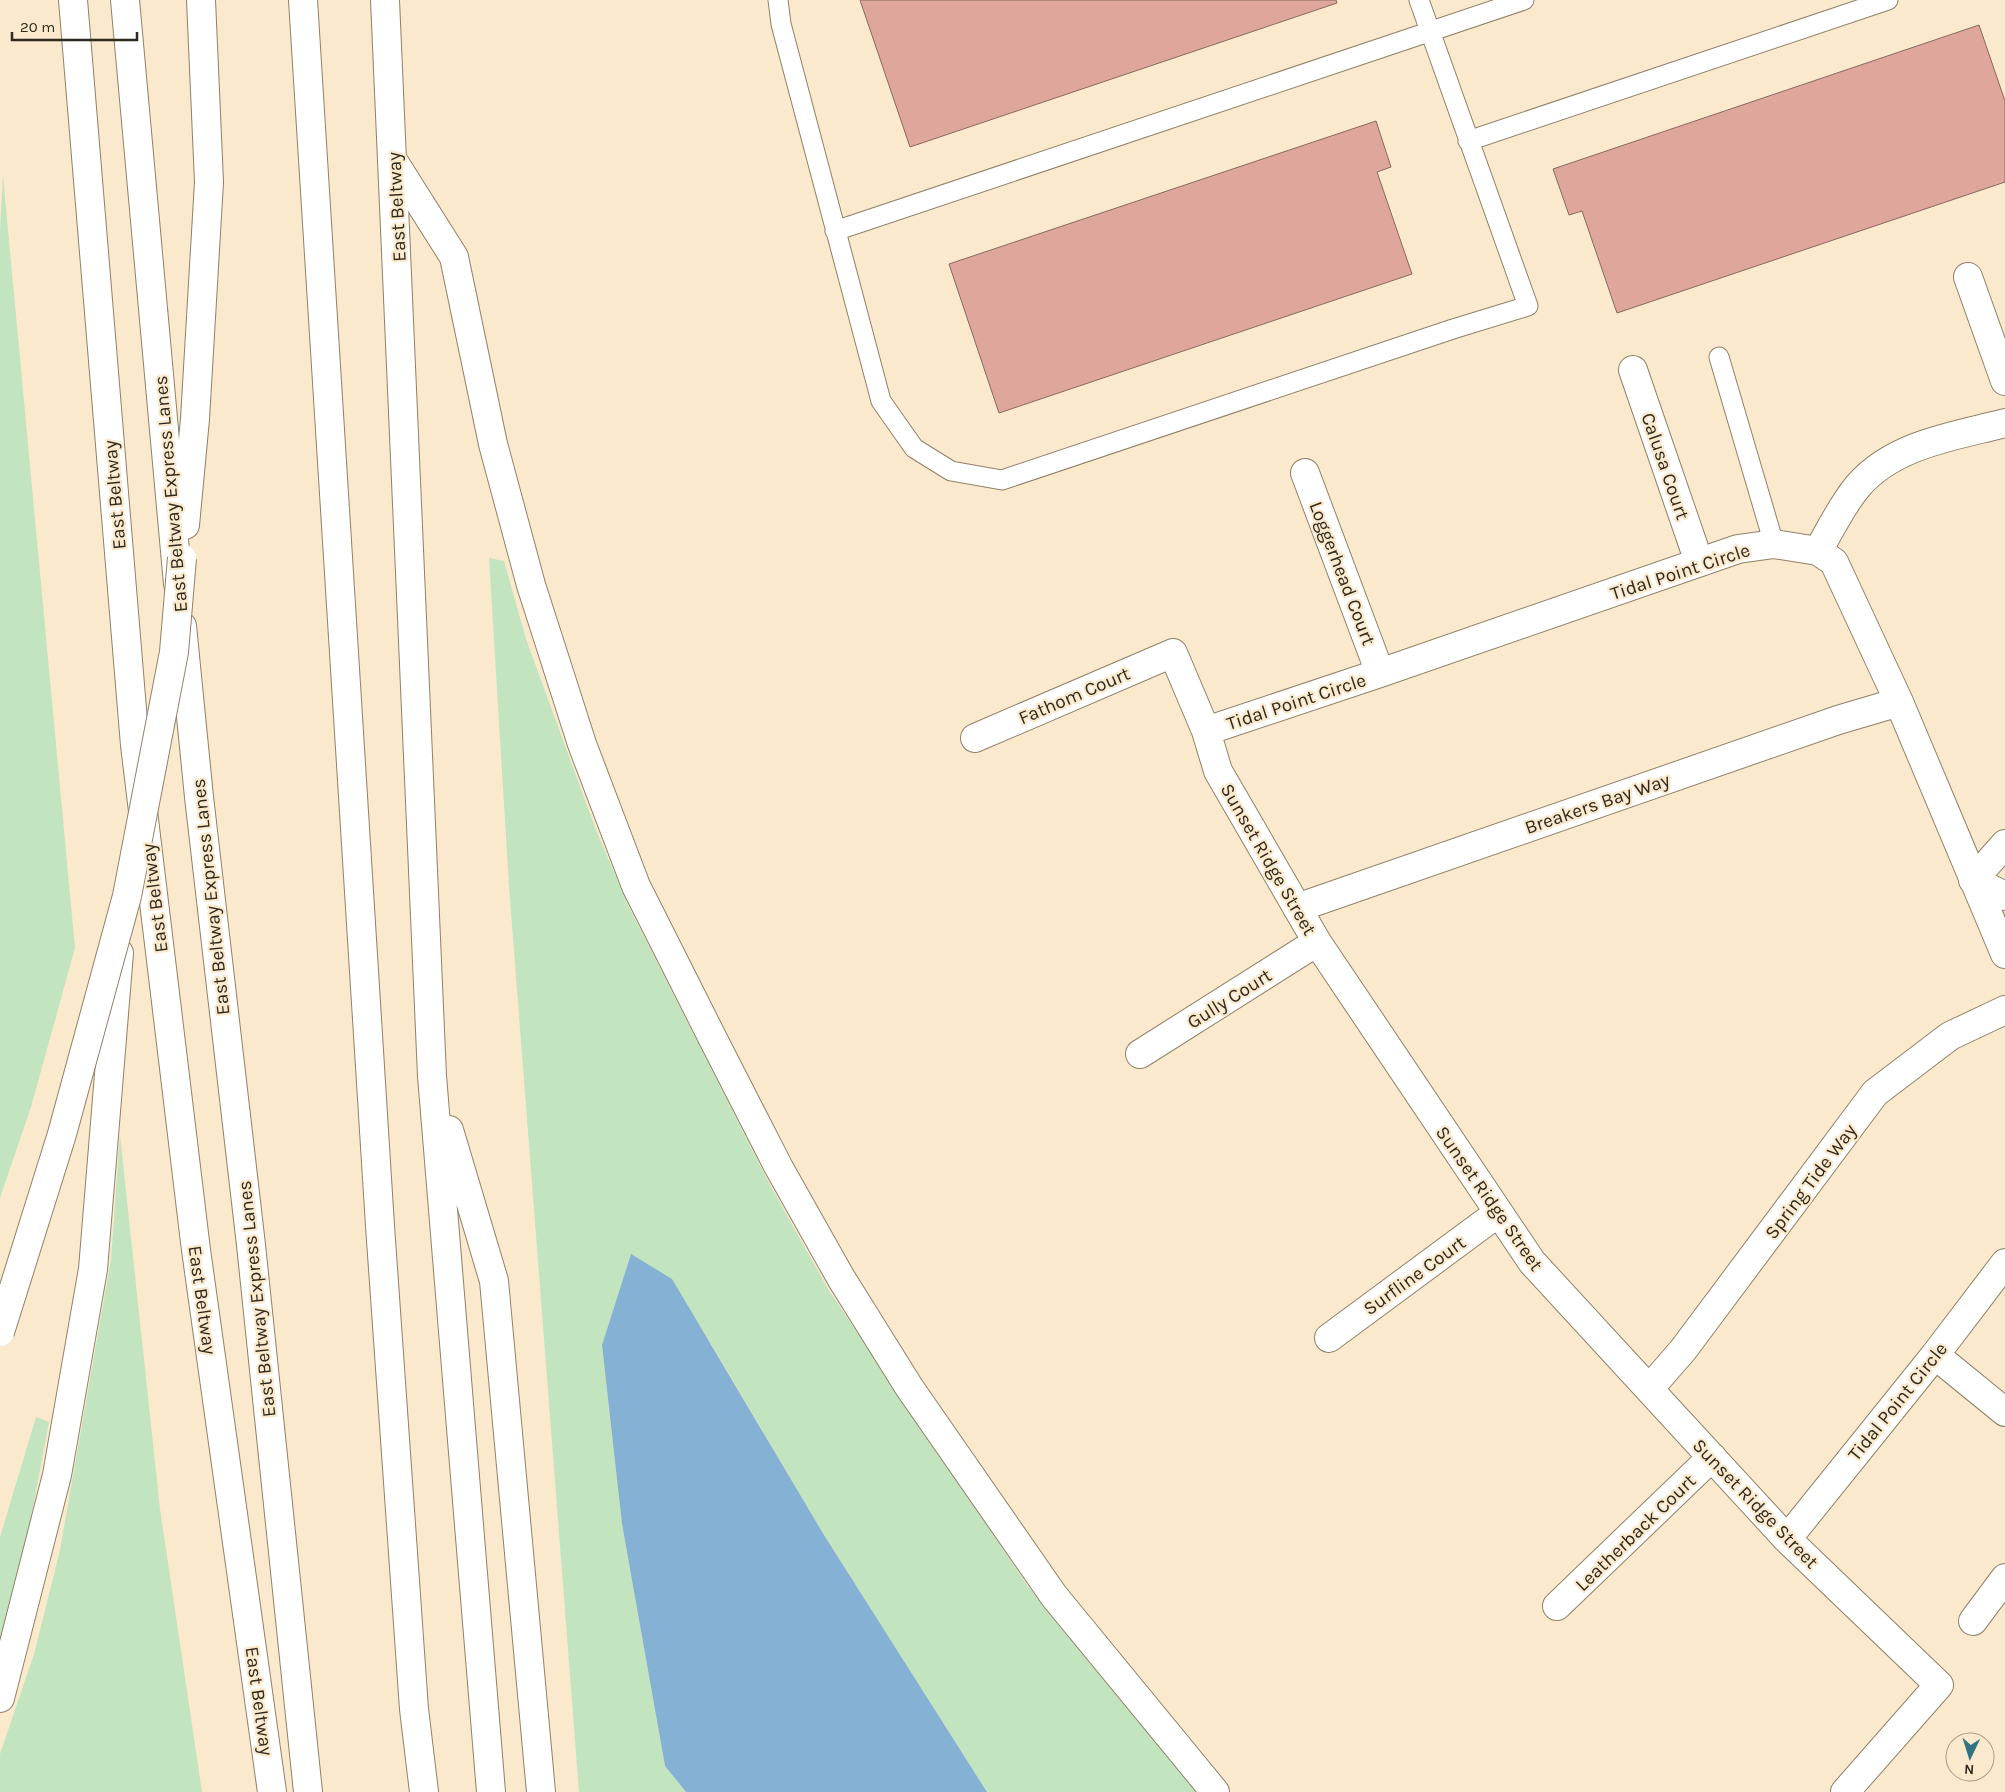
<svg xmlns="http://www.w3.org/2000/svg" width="2005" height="1792" font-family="Karla,sans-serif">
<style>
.green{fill:#c2e5c0}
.water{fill:#85b1d4}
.building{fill:#dfa69b;stroke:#876862}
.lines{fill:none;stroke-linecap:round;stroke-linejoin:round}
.service-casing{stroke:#908167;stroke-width:21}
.minor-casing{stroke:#908167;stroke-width:30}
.motorway-casing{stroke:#908167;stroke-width:30}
.service{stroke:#fff;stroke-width:19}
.minor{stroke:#fff;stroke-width:28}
.motorway{stroke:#fff;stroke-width:28}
.motorway-bridge-casing{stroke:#908167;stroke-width:30;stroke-linecap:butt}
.motorway-bridge{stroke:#fff;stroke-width:28}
.labels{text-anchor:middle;stroke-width:4.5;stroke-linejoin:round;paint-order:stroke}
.street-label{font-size:19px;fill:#2e281d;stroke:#fae9cc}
</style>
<rect width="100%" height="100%" fill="#fae9cc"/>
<path class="green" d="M 3,176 L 75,948 L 31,1107 L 0,1198 L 0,231 Z
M 489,558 L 504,561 L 526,639 L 596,830 L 629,907 L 769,1183 L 828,1289 L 1027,1585 L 1198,1792 L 987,1792 L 824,1535 L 711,1344 L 631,1254 L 602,1345 L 622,1524 L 665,1766 L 686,1792 L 579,1792 L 509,886 Z
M 120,1135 L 160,1509 L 202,1792 L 0,1792 L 0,1754 L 34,1654 L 60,1550 L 111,1259 Z
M 36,1417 L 49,1422 L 25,1550 L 0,1650 L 0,1537 Z"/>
<path class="water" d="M 631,1254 L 672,1279 L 824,1535 L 987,1792 L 686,1792 L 665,1766 L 622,1524 L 602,1345 Z"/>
<path class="building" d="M 860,0 L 1336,0 L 1337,3 L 910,147 Z
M 1979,25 L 2005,101 L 2005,182 L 1617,313 L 1582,211 L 1569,215 L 1553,169 Z
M 1376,121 L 1391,167 L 1377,172 L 1412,274 L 999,413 L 949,264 Z"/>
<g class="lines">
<g class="service-casing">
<path id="service" d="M 778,0 L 781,24 L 881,401 L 914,448 L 951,471 L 1002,480 L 1453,329 L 1528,306 L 1419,0
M 1468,141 L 1888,0
M 835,231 L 1524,0
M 1719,357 L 1774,544"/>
</g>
<g class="minor-casing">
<path id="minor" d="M 1968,277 L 2005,381
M 1633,370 L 1699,562
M 1305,473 L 1380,673
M 1818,551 C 1830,530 1842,505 1858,486 C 1894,444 1955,436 2005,423
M 1206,731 L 1380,673 L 1738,549 L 1774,544 L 1818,551 L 1834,562 L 1899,702 L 2005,954
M 975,738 L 1173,653 L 1206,731 L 1218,771 L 1317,942 L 1532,1262 L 1787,1539 L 1939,1685 L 1845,1792
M 1973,880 L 2005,844
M 1973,880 L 2005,896
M 1297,908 L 1838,720 L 1899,702
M 1140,1054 L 1317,942
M 1329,1338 L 1498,1213
M 1935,1355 L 2005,1412
M 1649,1389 L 1683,1350 L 1875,1093 L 1950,1036 L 2005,1010
M 1787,1539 L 1935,1355 L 2005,1263
M 1557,1606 L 1712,1457
M 1973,1621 L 2005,1578"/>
</g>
<g class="motorway-casing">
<path id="motorway" d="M 73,0 L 135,745 L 196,1250 L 272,1792
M 125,0 L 178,584
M 303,0 L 380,1226 L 414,1709 L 424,1792
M 385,0 L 432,1076 L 491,1792
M 394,162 L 454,257 L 493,444 L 531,585 L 582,744 L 636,886 L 713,1039 L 778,1166 L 841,1278 L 909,1387 L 1054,1596 L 1215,1792
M 185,525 L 195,419 L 209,182 L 201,0
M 182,626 L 199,797 L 251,1245 L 308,1792
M 449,1130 L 494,1281 L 541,1792
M 0,1698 L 57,1475 L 93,1269 L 119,953"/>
</g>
<use href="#service" class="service"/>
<use href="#minor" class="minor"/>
<use href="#motorway" class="motorway"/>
<g class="motorway-bridge-casing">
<path id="motorway-bridge" d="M 0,1332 L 62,1134 L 127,896 L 174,652 L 182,558"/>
</g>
<use href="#motorway-bridge" class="motorway-bridge"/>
</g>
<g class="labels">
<g class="street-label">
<text transform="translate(396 207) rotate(-93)" y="7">East Beltway</text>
<text transform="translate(1666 466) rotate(71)" y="7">Calusa Court</text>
<text transform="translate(170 494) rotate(-95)" y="7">East Beltway Express Lanes</text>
<text transform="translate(114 495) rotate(-95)" y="7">East Beltway</text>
<text transform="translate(1680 571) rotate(-18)" y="7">Tidal Point Circle</text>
<text transform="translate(1343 573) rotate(69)" y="7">Loggerhead Court</text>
<text transform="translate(1074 695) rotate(-23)" y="7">Fathom Court</text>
<text transform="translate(1296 701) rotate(-18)" y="7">Tidal Point Circle</text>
<text transform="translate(1597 803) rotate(-19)" y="7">Breakers Bay Way</text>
<text transform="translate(1269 859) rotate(60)" y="7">Sunset Ridge Street</text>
<text transform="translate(210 897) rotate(-96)" y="7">East Beltway Express Lanes</text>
<text transform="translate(154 898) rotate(-97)" y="7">East Beltway</text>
<text transform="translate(1229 998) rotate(-32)" y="7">Gully Court</text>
<text transform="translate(1810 1181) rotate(-53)" y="7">Spring Tide Way</text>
<text transform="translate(1490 1198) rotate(55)" y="7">Sunset Ridge Street</text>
<text transform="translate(1414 1275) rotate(-36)" y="7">Surfline Court</text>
<text transform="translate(256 1299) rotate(-96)" y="7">East Beltway Express Lanes</text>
<text transform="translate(203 1300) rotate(82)" y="7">East Beltway</text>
<text transform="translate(1897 1401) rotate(-51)" y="7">Tidal Point Circle</text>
<text transform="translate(1756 1503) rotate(46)" y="7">Sunset Ridge Street</text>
<text transform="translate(1635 1532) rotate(-44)" y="7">Leatherback Court</text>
<text transform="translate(260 1701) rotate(82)" y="7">East Beltway</text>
</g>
</g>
<g transform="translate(1970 1757) rotate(184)"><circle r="24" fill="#fae9cc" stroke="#a89c86"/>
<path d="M0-4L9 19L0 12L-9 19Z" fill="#307384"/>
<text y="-8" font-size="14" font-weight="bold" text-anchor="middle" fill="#2e281d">N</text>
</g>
<path d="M12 32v8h125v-8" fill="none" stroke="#2e281d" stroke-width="2.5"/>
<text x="20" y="32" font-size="15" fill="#2e281d" stroke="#fae9cc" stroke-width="4" paint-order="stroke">20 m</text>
</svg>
